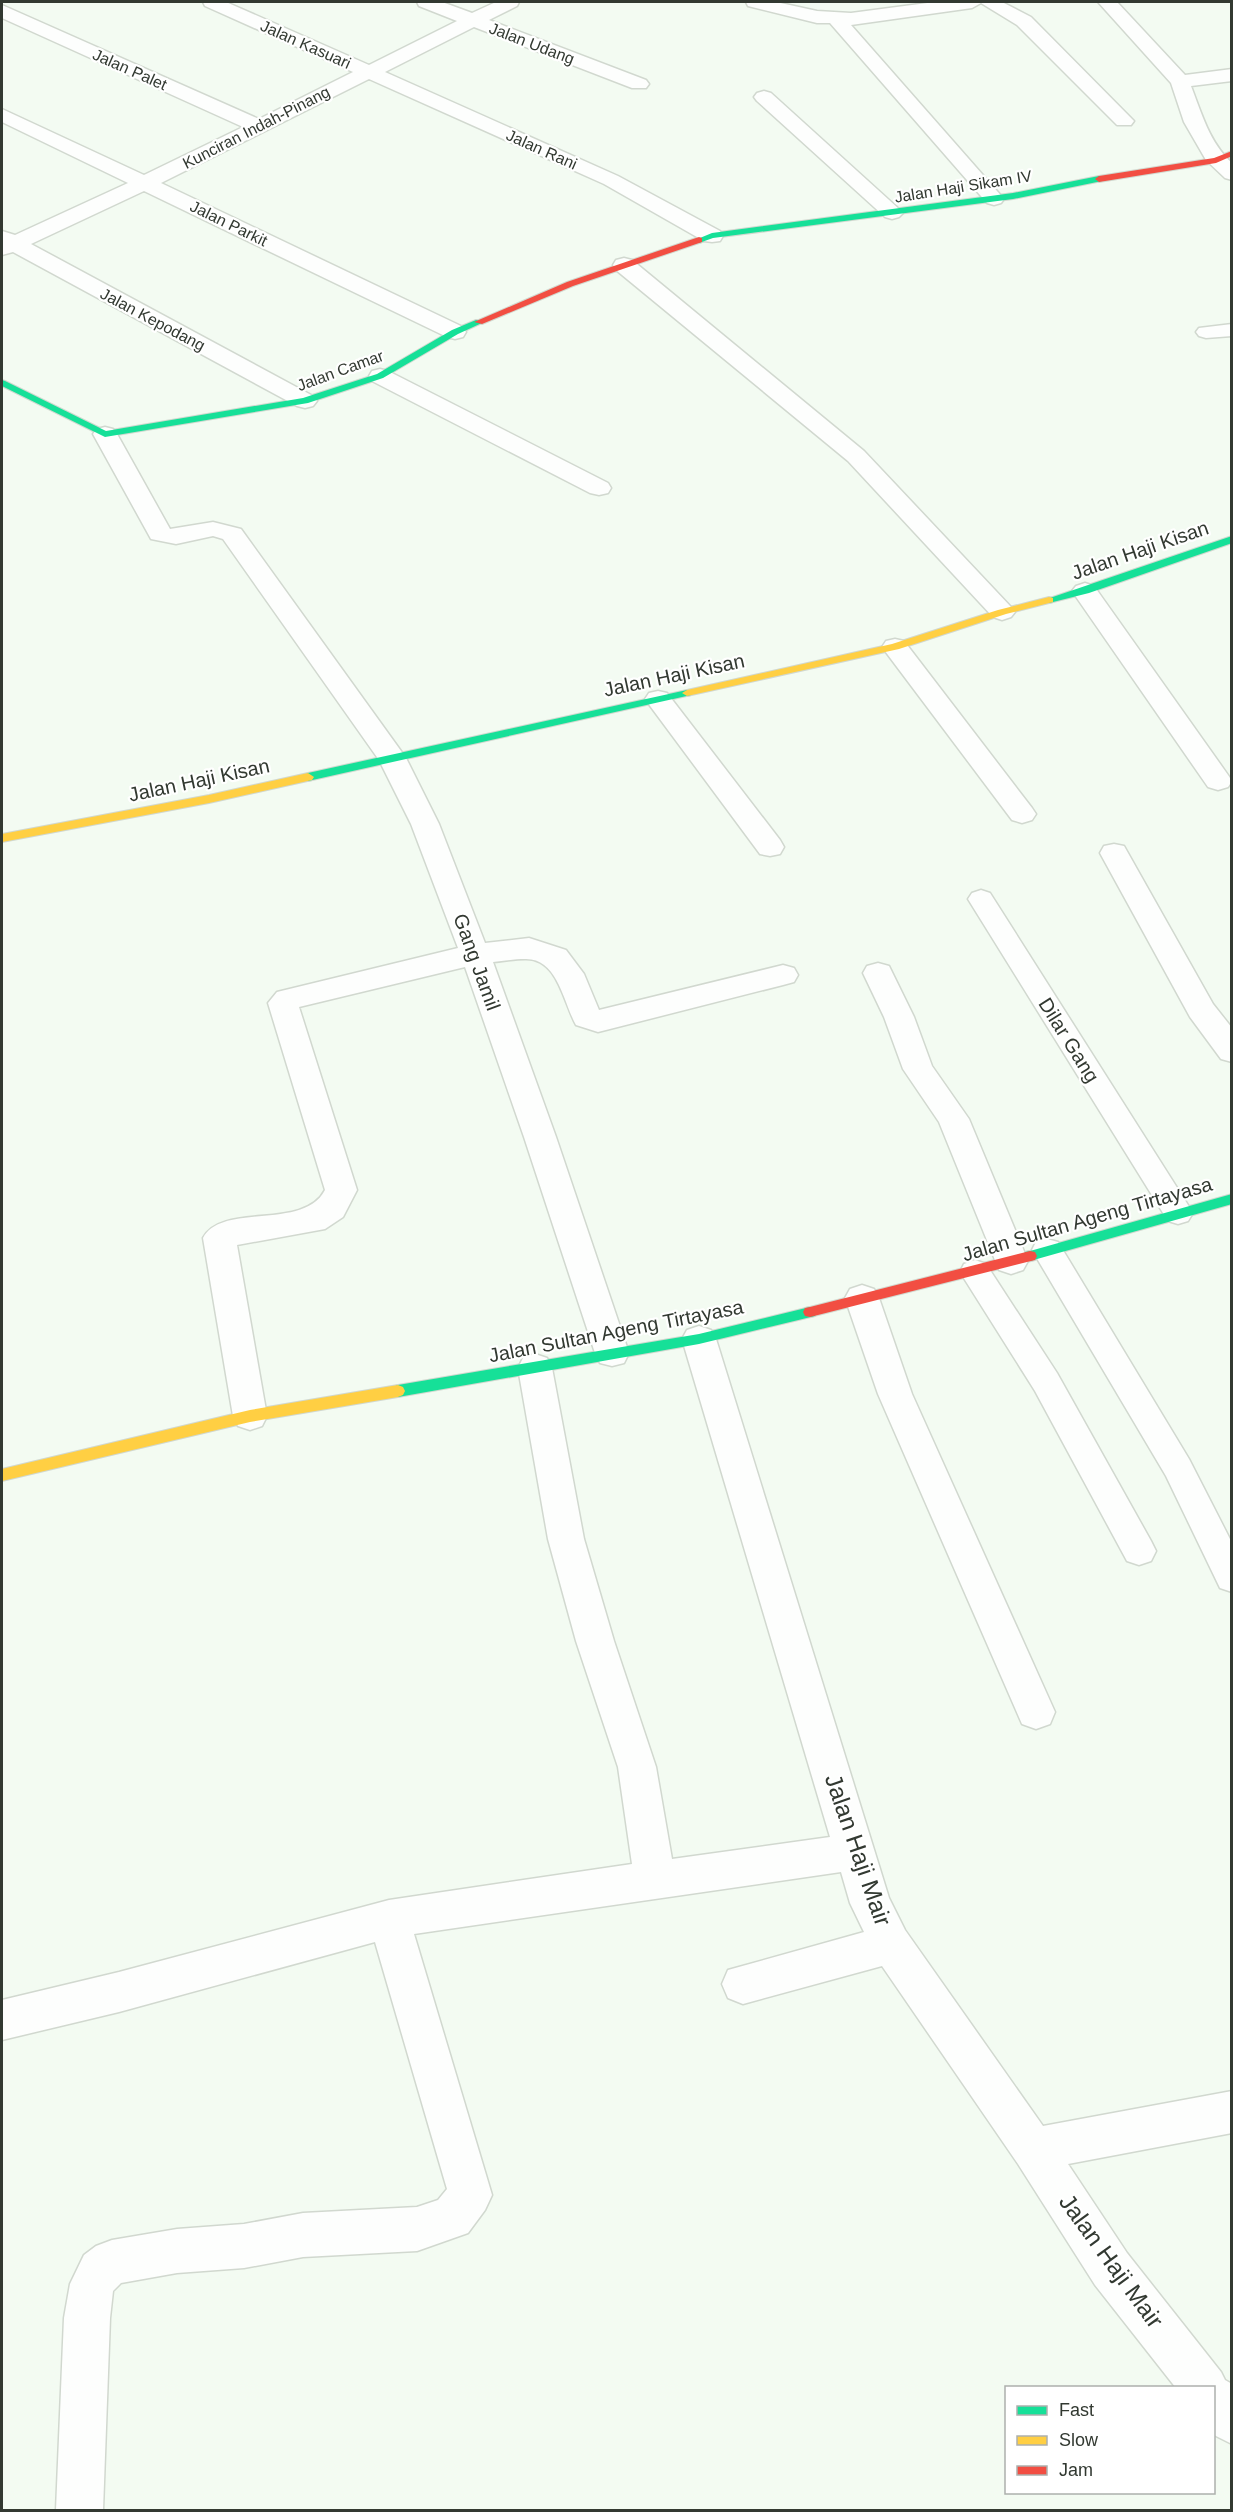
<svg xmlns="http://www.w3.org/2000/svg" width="1233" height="2512" font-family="Helvetica,sans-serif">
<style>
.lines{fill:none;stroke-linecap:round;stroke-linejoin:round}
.lane-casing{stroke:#d1d8cf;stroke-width:3}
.street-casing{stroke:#d1d8cf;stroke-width:3}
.fast-casing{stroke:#d1d8cf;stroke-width:2}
.slow-casing{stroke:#d1d8cf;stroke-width:2}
.jam-casing{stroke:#d1d8cf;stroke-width:2}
.lane{fill:#fdfefd;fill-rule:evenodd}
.street{fill:#fdfefd;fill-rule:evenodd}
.fast{fill:#16e098;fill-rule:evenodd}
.slow{fill:#ffcf43;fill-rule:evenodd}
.jam{fill:#f24e42;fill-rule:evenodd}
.labels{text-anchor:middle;stroke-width:4.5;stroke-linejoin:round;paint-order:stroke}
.far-street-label{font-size:16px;fill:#323931;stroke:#fff}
.street-label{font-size:20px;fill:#323931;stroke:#fff}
.near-street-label{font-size:24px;fill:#323931;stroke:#fff}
</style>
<rect width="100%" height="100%" fill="#f3fbf2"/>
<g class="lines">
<g class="lane-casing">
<path id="lane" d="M 1232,324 L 1232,336 L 1206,338 L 1199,336 L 1196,332 L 1199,328 Z
M 981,890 L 990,893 L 1188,1205 L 1193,1213 L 1188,1221 L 1178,1224 L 1168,1221 L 968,899 L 972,893 Z
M 1047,1239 L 1058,1242 L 1189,1459 L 1232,1543 L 1232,1592 L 1220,1588 L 1166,1476 L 1032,1250 L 1036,1242 Z
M 975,1260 L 986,1264 L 1057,1373 L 1151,1541 L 1156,1551 L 1151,1561 L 1139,1565 L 1127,1561 L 1035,1391 L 960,1272 L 964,1264 Z"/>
</g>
<g class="street-casing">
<path id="street" d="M 203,2 L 226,2 L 369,65 L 457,21 L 419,6 L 417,2 L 442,2 L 472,13 L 496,2 L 519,2 L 517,6 L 489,20 L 646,80 L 649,84 L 646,88 L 632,88 L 474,27 L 385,72 L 618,176 L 720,231 L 723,236 L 720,241 L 712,242 L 704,241 L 604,184 L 369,79 L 161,183 L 463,327 L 466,332 L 463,337 L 455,339 L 447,337 L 144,191 L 31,244 L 313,396 L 317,401 L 313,406 L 305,408 L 297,406 L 13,252 L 2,255 L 2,231 L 15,235 L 128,183 L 2,122 L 2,109 L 144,175 L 243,127 L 2,18 L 2,5 L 259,119 L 353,72 L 205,6 Z
M 746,2 L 776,2 L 817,11 L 851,13 L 935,2 L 1002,2 L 1031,17 L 1134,121 L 1131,125 L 1117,125 L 1017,25 L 981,3 L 972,8 L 851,25 L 1004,199 L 1001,203 L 994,205 L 987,203 L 830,23 L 817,23 L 748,6 Z
M 1098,2 L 1117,2 L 1185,75 L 1232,69 L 1232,81 L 1191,86 C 1201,112 1210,144 1232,163 L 1232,180 L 1225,178 L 1206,160 L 1184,122 L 1171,83 Z
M 764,91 L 771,93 L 899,209 L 903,213 L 899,217 L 892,219 L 885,217 L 757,101 L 754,97 L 757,93 Z
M 624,258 L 632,260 L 864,451 L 1011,607 L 1015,612 L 1011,617 L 1002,620 L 993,617 L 848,461 L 616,270 L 613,265 L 616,260 Z
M 380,369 L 388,371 L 608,483 L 611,488 L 608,493 L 599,495 L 590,493 L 372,381 L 369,376 L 372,371 Z
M 105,427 L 113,429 L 117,434 L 170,529 L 213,522 L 241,529 L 406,758 L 439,824 L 485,943 L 529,938 L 566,950 L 584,974 L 599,1010 L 783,965 L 794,968 L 798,975 L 794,982 L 783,985 L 598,1032 L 576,1025 C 563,1002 558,958 525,959 C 515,959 503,961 493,962 L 556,1137 L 629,1353 L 624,1363 L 612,1366 L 600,1363 L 595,1353 L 524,1137 L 465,967 L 299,1007 L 357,1190 L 343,1217 L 325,1229 L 237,1245 L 267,1416 L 262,1426 L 250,1430 L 238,1426 L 233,1416 L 203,1238 C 222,1202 304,1231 325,1190 L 268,1003 L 277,992 L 458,948 L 411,824 L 379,760 L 223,539 L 213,536 L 176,544 L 151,539 L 93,434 L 97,429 Z
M 1085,583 L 1094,586 L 1228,775 L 1232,781 L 1228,787 L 1218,790 L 1208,787 L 1072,591 L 1076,586 Z
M 895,639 L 904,641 L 1032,808 L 1036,814 L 1032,820 L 1022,823 L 1012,820 L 882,647 L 886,641 Z
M 658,691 L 667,693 L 780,840 L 784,847 L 780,854 L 770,856 L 760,854 L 645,699 L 649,693 Z
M 1114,844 L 1124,846 L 1213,1004 L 1232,1028 L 1232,1062 L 1221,1059 L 1190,1017 L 1100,853 L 1104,846 Z
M 878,963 L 889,966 L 914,1017 L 932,1066 L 969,1119 L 1028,1261 L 1023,1270 L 1011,1274 L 999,1270 L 939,1122 L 903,1069 L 884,1017 L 863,973 L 867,966 Z
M 862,1285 L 874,1289 L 879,1298 L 912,1394 L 1055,1712 L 1050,1724 L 1036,1729 L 1022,1724 L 878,1394 L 845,1298 L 850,1289 Z
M 699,1326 L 711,1330 L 716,1339 L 889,1898 L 905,1930 L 1043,2126 L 1232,2091 L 1232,2133 L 1068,2164 L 1127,2253 L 1221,2372 L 1225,2380 L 1232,2384 L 1232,2444 L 1214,2435 L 1214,2388 L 1176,2388 L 1095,2285 L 1018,2164 L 882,1966 L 743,2004 L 728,1998 L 722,1984 L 728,1970 L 864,1932 L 850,1903 L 841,1872 L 414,1934 L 492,2195 L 485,2210 L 468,2233 L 417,2251 L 303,2257 L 244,2268 L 177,2273 L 121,2283 L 113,2291 L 110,2318 L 103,2510 L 56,2510 L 64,2318 L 70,2284 L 84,2255 L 96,2246 L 112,2240 L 177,2229 L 244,2224 L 303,2213 L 417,2207 L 438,2200 L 447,2189 L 375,1942 L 119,2012 L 2,2040 L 2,2000 L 119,1972 L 389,1900 L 632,1864 L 618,1767 L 576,1641 L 548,1539 L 518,1368 L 523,1358 L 535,1354 L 547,1358 L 552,1368 L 584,1539 L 614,1641 L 656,1767 L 672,1859 L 830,1837 L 682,1339 L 687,1330 Z"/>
</g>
<g class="fast-casing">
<path id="fast" d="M 1099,176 L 1102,177 L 1102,181 L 1013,199 L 713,238 L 699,243 L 695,240 L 712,233 L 1013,193 Z
M 476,320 L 484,322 L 458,334 L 383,378 L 308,403 L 105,437 L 2,386 L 2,380 L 5,381 L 106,431 L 303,398 L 377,374 L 452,330 Z
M 1232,536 L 1232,543 L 1089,593 L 1049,603 L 1044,600 Z
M 687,690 L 691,691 L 691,695 L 308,781 L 302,777 L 308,773 Z
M 1232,1194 L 1232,1204 L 1030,1261 L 1025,1260 L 1023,1256 L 1025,1252 L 1030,1251 Z
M 810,1307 L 815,1308 L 817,1312 L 815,1316 L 699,1344 L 398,1397 L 393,1395 L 391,1391 L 393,1387 L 398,1385 L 699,1334 Z"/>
</g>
<g class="slow-casing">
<path id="slow" d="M 1049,597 L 1053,598 L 1053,602 L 1006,614 L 899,649 L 687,696 L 682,693 L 687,690 L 892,644 L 998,610 Z
M 308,773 L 314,777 L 312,780 L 209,803 L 2,842 L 2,834 L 209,795 Z
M 398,1385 L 403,1387 L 405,1391 L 403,1395 L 398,1397 L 250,1422 L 2,1481 L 2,1469 L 250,1410 Z"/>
</g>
<g class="jam-casing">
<path id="jam" d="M 1232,151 L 1232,156 L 1216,163 L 1099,182 L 1095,179 L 1099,176 L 1214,158 Z
M 699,237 L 702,238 L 702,242 L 573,286 L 482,324 L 474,322 L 567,282 Z
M 1030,1251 L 1035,1252 L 1037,1256 L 1035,1260 L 810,1317 L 805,1316 L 803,1312 L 805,1308 L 810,1307 Z"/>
</g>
<use href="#lane" class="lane"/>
<use href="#street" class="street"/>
<use href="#fast" class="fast"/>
<use href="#slow" class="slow"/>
<use href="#jam" class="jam"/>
</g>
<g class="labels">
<g class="far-street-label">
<text transform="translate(532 43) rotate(21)" y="6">Jalan Udang</text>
<text transform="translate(306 44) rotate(24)" y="6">Jalan Kasuari</text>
<text transform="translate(130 69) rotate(24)" y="6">Jalan Palet</text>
<text transform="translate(256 127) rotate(-27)" y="6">Kunciran Indah-Pinang</text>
<text transform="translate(542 149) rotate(24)" y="6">Jalan Rani</text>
<text transform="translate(963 186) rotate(-9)" y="6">Jalan Haji Sikam IV</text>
<text transform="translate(229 223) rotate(26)" y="6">Jalan Parkit</text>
<text transform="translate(153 319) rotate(28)" y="6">Jalan Kepodang</text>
<text transform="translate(340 370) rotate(-20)" y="6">Jalan Camar</text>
</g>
<g class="street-label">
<text transform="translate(1140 550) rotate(-19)" y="7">Jalan Haji Kisan</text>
<text transform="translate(674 675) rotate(-12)" y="7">Jalan Haji Kisan</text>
<text transform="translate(199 780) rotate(-12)" y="7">Jalan Haji Kisan</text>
<text transform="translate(477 962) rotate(70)" y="7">Gang Jamil</text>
<text transform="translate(1069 1040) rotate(58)" y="7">Dilar Gang</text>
<text transform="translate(1087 1219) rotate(-16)" y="7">Jalan Sultan Ageng Tirtayasa</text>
<text transform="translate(616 1331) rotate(-11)" y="7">Jalan Sultan Ageng Tirtayasa</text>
</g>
<g class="near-street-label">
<text transform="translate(858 1850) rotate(71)" y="8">Jalan Haji Mair</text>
<text transform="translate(1111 2261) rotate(54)" y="8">Jalan Haji Mair</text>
</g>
</g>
<rect width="1233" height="2512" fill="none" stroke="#323931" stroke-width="6"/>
<rect x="1005" y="2386" width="210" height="108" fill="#ffffff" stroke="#adb0ad" stroke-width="1.5"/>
<rect x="1017" y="2406" width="30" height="9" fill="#16e098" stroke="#adb0ad" stroke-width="1.5"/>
<text x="1059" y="2416" font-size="18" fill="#323931">Fast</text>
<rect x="1017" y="2436" width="30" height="9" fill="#ffcf43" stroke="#adb0ad" stroke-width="1.5"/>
<text x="1059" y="2446" font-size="18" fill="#323931">Slow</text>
<rect x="1017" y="2466" width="30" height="9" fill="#f24e42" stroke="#adb0ad" stroke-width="1.5"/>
<text x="1059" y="2476" font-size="18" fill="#323931">Jam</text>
</svg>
